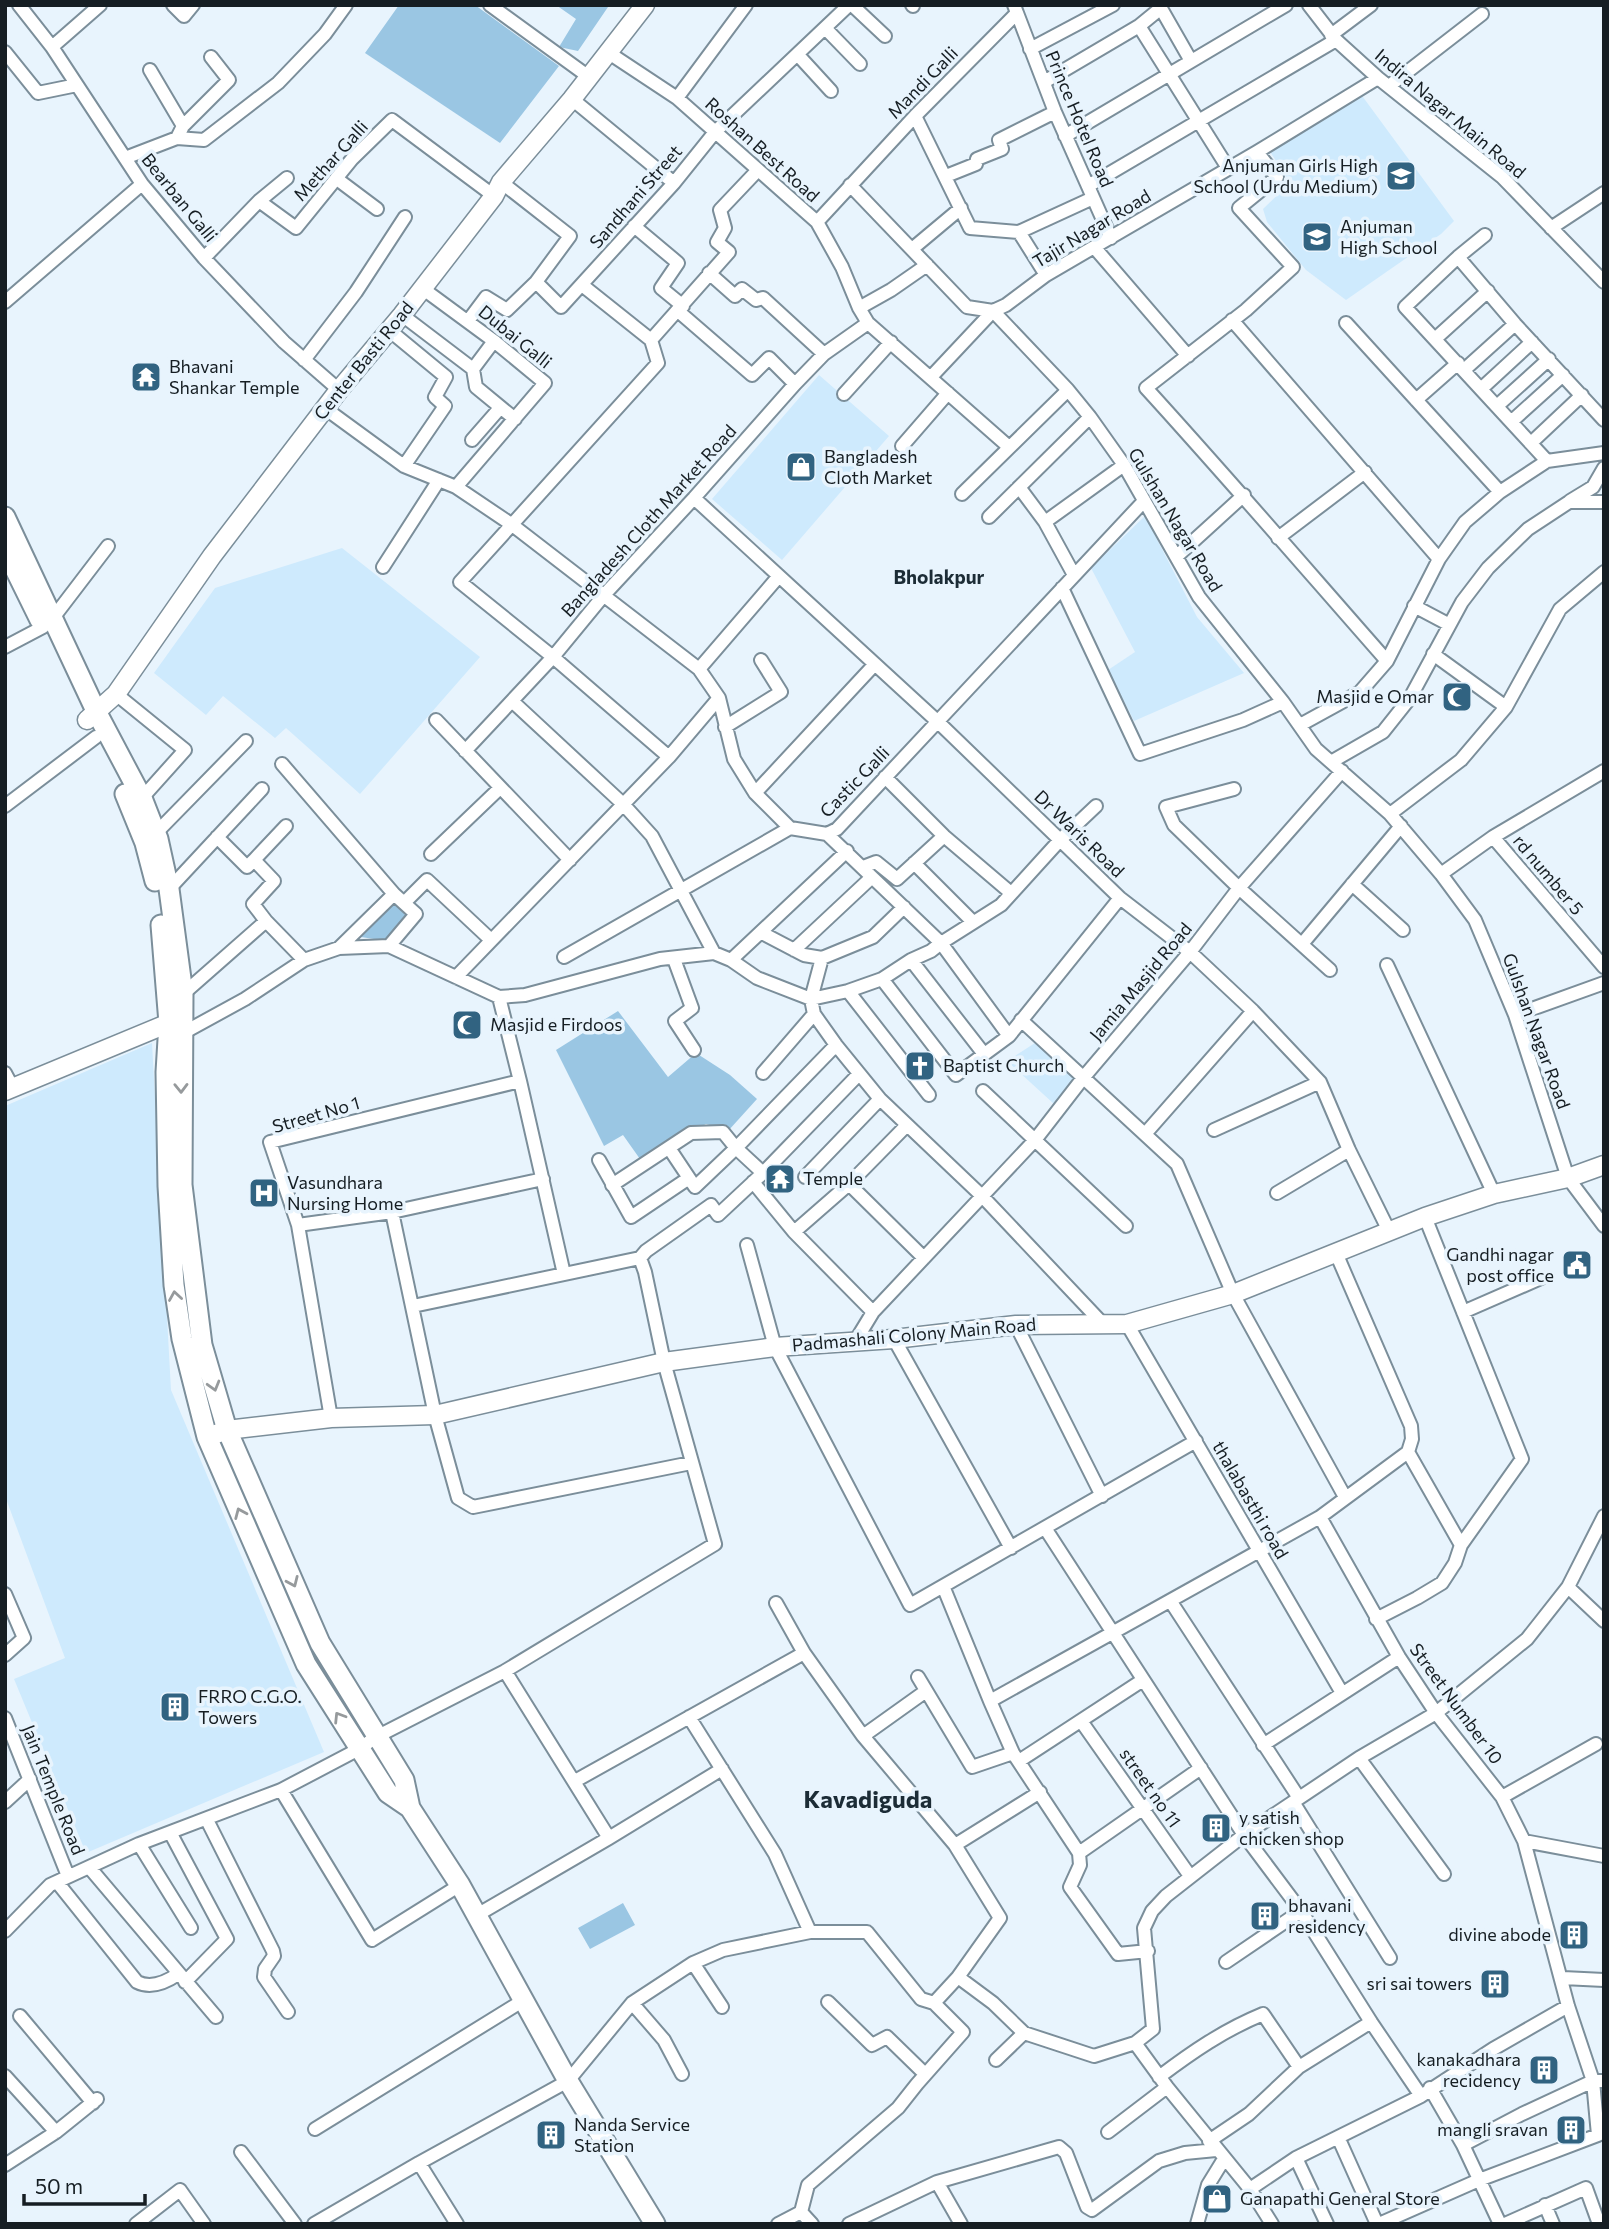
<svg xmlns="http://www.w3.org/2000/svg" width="1609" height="2229" font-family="Commissioner,sans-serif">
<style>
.built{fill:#ceeafd}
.green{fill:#9ac6e3}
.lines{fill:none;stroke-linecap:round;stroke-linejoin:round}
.street-casing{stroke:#7b8e9a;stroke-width:16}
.secondary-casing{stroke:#7b8e9a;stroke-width:21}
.primary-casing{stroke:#7b8e9a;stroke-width:23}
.street{stroke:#fff;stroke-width:12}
.secondary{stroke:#fff;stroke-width:18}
.primary{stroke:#fff;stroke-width:19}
.oneway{stroke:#969a9c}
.labels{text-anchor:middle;stroke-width:7;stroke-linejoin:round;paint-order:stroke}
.street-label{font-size:18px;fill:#161e23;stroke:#e8f4fd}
.poi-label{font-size:18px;fill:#161e23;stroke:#e8f4fd;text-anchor:start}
.neighbourhood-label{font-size:19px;font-weight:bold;fill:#1c2c36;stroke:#e8f4fd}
.district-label{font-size:24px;font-weight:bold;fill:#1c2c36;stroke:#e8f4fd}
</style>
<rect width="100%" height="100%" fill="#e8f4fd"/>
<path class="built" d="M 1360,93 L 1454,221 L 1441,234 L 1346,300 L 1306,270 L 1267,222 L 1263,209 L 1290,183 L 1269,150 Z
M 819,375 L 889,436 L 782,560 L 712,499 Z
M 1145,516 L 1197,617 L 1244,673 L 1134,721 L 1108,670 L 1135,652 L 1091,568 Z
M 342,548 L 480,657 L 360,794 L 286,728 L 275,738 L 223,696 L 206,715 L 154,673 L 215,588 Z
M 1038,1041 L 1077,1077 L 1054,1104 L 1007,1061 Z
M 152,1043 L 171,1390 L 324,1752 L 86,1853 L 14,1679 L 65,1658 L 5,1496 L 5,1106 Z"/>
<path class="green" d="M 399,5 L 475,5 L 559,66 L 500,143 L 365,53 Z
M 556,5 L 605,5 L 608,7 L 578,51 L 559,47 L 576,19 Z
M 397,901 L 412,915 L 387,941 L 361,937 Z
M 618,1011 L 668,1077 L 696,1053 L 730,1075 L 757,1099 L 728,1131 L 706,1124 L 640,1159 L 623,1135 L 604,1146 L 556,1050 Z
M 623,1903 L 635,1925 L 590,1949 L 578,1928 Z"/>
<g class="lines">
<g class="street-casing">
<path id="street" d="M 19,5 L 52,47 L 142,184 L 204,258 L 284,342 L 339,390
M 173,5 L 184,16 L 193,5
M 490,5 L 589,77
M 852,5 L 885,36
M 912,5 L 913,6
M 1159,5 L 1191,61
M 1309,5 L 1336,40 L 1378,78 L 1502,177 L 1604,282
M 1017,13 L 1055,112 L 1111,238
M 1139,26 L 1228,168
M 825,28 L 860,64
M 1331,35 L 1371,5
M 52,47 L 100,5
M 1030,49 L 1113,5
M 5,52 L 38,93 L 77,85
M 609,53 L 677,98 L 817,222 L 842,267 L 859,308 L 868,323 L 1009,447
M 798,55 L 831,91
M 150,70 L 183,126
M 1044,82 L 1139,26 L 1161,8
M 1389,86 L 1482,14
M 677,98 L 746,5
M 572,99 L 674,183
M 915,116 L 970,228 L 1019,232 L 1093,198
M 1065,136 L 1286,5
M 177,138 L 183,126 L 229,80 L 211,57
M 1257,152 L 1277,177 L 1239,208 L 1293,267 L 1246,310 L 1146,388 C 1228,478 1307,570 1387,661
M 125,158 L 177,138 L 204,140 L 278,83 L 325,34 L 346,5
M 946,176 L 976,164 L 977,159 L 1002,149 L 999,140 L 1055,112
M 337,179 L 377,209
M 850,185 L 967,307 L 993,311 L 1006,305 L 1046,275 L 1257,152 L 1378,78
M 1088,186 L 1336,40
M 259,201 L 287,178
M 817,222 L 915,116 L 1017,13 L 1014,5
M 634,226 L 678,263 L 661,288 L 683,306
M 1551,228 L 1604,193
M 1019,232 L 1046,275
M 1485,235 L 1458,257 L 1405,307 L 1547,461
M 1094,247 L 1188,356
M 912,249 L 961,208
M 1458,257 L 1515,324 L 1604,420
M 204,258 L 259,201 L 296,228 L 352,159 L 392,120 L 494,196
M 709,273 L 735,296 L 742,289 L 756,300 L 763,298 L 824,354
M 536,282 L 561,307 L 674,183 L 715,132 L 849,5
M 582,285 L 651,340 L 658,363 L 460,582 L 553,657 L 669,757
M 422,288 L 494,341 L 545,383 L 456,487
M 5,302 L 142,184
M 859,308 L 891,290 L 927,265
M 678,311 L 752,375 L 769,358 L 795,384
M 402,315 L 473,369
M 1232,320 L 1439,559
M 468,321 L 486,297 L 507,310 L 536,282 L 570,236 L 501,182
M 1346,323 L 1500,492
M 389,330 L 446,377 L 435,397 L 445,406 L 404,466
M 1435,339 L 1488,291
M 651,340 L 729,252 L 717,242 L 725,228 L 720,210 L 757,171
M 494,341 L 473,369 L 476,387 L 515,419
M 304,360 L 356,292 L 405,217
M 1464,370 L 1515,324
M 931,377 L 993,311 L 1068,390 L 1090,417 L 1124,465 L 1199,597 L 1283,702 L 1316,749 L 1390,814 L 1441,874 L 1475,920 L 1515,1015 L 1568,1178 L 1604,1226
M 1481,389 L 1532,342
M 844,394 L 891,342
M 1416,400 L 1458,363
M 1497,406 L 1549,359
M 326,409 L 404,466 L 456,487 L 511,524 L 699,669 L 719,698 L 734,759 L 755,793 L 790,828 L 827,834 L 837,829 L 1144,501
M 1511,422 L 1563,375
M 472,440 L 500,408
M 1531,443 L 1582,395
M 902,446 L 948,393
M 1019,487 L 1045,522 L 1074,575
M 962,494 L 1068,390
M 694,498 L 937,721 L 1120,898 L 1190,952 L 1253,1011 L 1320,1082 L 1349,1150 L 1389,1231
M 1570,501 L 1593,487 L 1604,468
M 989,517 L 1090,417
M 1045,522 L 1124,465
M 1278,538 L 1365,472
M 1177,556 L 1244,495
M 383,567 L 439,480
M 1062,588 L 1140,754 L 1243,720 L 1283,702
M 1414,606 L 1448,624
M 53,618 L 108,546
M 5,647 L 43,627
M 1433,654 L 1506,707
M 699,669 L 779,576
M 116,694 L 185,750 L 142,798
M 512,701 L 623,804 L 652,836 L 714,953
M 436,720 L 570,860
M 1300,725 L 1360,692 L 1387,661 L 1439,559 L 1465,522 L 1500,492 L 1547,461 L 1604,453
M 725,727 L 781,692 L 761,660
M 465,751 L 553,657 L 604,595 L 694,498 L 795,384 L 824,354 L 868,323
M 1331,762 L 1383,732 L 1410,698 L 1462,602 L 1488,568 L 1528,529 L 1569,502 L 1604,502
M 282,764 L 394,894 L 416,914 L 389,946
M 885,777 L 944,836 L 1011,893
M 1234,789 L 1166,807 L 1174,825 L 1239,888 L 1330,970
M 755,793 L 875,664
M 5,806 L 96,737
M 1390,814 L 1461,760 L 1506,707 L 1560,609 L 1604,572
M 156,833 L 246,741
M 827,834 L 941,943 L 1009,1036
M 217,837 L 247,867 L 254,860 L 274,881 L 253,904 L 266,921 L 304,960
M 1493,837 L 1604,967
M 431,854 L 500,788
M 254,860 L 286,826
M 914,863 L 973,922
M 863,867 L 876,862 L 897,879 L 944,836
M 1441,874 L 1493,837 L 1604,771
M 1352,884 L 1403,930
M 169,889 L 262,789
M 405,902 L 427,880 L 491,940
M 762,933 L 804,955 L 822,958 L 873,937 L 904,907
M 1302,944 L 1401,826
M 339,948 L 394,894
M 794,950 L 872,877
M 564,957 L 790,828
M 822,958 L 811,999 L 814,1014 L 836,1045 L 880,1099 L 982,1196 L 1103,1324
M 674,959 L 692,1008 L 675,1021 L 694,1050
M 731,960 L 847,851
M 911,960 L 984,1054
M 1387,965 L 1494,1194
M 456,977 L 669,757 L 719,698
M 882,979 L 956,1075 L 1009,1036 L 1120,898
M 848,991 L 929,1095
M 183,994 L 266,921
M 499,997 L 520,1081 L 564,1274
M 1515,1015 L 1604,983
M 1021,1020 L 1177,1164 L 1233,1294 L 1345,1497
M 183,1033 L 245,999 L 304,960 L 339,948 L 389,946 L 499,997 L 525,995 L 660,959 L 714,953 L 731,960 L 757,978 L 811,999 L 848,991 L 882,979 L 911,960 L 931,951 L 941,943 L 1001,905 L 1060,840 L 1096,806
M 5,1073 L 13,1088
M 763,1073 L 814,1014
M 983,1091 L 1126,1226
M 1214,1130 L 1320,1082
M 1145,1134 L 1253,1011
M 669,1148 L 695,1187 L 736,1148 L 836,1045
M 599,1160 L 631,1217 L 689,1178
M 805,1177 L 880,1099
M 753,1182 L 794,1232 L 873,1312
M 849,1184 L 924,1258
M 612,1185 L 691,1133 L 723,1132 L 736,1148 L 763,1173
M 1277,1193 L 1349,1150
M 392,1212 L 435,1415 L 458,1498 L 473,1507 L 691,1463
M 298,1225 L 392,1212 L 543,1179
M 794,1232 L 849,1184 L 907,1125
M 747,1245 L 775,1347 L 910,1605 L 1196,1441
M 640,1258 L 646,1251 L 711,1205 L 718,1215 L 763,1173 L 859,1074
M 413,1306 L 640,1258 L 645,1272 L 664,1362 L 715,1544 L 505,1671 L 609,1838
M 1463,1312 L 1541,1278
M 1127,1324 L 1342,1693
M 1016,1325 L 1102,1496
M 894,1339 L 1011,1548
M 856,1340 L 873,1312 L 1035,1140 L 1083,1078 L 1190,952 L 1239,888 L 1342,771
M 331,1418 L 298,1225 L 270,1142 L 520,1081
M 1408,1452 L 1461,1545
M 1320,1517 L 1399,1657 L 1436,1713 L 1502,1797 L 1524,1841 L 1568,2006 L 1593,2081 L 1598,2135 L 1479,2180 L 1379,2224
M 1045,1528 L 1244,1835 L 1301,1911 L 1371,2022 L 1421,2096
M 943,1586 L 990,1701 L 1013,1753 L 1079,1853 L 1080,1865 L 1070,1887 L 1118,1954 L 1148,1951
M 1568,1587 L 1604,1621
M 5,1594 L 24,1638 L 5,1655
M 1171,1602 L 1299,1798
M 776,1603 L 804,1653 L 863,1736 L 955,1845 L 1000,1918 L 958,1977
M 1376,1619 L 1417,1598 L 1442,1583 L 1455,1563 L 1461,1545 L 1522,1459 L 1425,1217
M 918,1677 L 972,1767 L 1013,1753
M 990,1701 L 1320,1517 L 1408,1452 L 1412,1439 L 1411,1426 L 1336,1253
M 689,1717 L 775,1854 L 810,1932
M 5,1718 L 68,1876
M 1081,1721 L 1190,1876
M 863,1736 L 926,1691
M 1263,1745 L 1399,1657
M 1359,1758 L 1444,1874
M 1019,1761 L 1143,1680
M 575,1781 L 804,1653
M 281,1790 L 372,1940 L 460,1885
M 1502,1797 L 1596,1744
M 5,1802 L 30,1779
M 1293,1802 L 1390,1958
M 207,1820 L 273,1951 L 274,1956 L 265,1969 L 264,1977 L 288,2012
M 171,1834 L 227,1939 L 185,1982
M 1524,1841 L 1604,1856
M 139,1844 L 191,1928
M 955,1845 L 1040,1792
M 1079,1853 L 1201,1768
M 89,1867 L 216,2017
M 57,1882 L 137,1982 C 151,1989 165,1983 178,1974
M 477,1915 L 609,1838 L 722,1769
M 5,1931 L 50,1885 L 139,1844 L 281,1790 L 359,1749 L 376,1737 L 505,1671
M 1226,1962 L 1301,1911
M 693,1963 L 722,2007
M 1563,1978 L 1604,1980
M 828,2002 L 872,2045 L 887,2037 L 925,2074
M 632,2003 L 664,2040 L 682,2074
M 20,2016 L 93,2103
M 1135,2043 L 1167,2087 L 1250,2189 L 1272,2224
M 996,2060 L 1024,2033
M 5,2076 L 56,2132
M 1159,2077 C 1192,2052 1224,2030 1263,2014 L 1299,2067
M 1430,2088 L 1463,2145 L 1500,2224
M 315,2129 L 524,2000
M 1108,2132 L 1167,2087
M 1338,2137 L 1377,2224
M 1209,2141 L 1249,2114 L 1299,2067 L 1371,2022
M 1463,2145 L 1522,2114 L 1593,2081 L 1604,2081
M 241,2152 L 295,2224
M 1296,2158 L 1327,2224
M 419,2163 L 457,2224
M 5,2165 L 56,2132 L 97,2099
M 937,2182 L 961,2224
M 1250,2189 L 1296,2158 L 1421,2096 L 1493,2049 L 1568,2006
M 1545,2205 L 1553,2224
M 801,2212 L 808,2185 L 898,2108 L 917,2084 L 963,2032 L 934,2003
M 136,2224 L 180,2190 L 204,2224
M 314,2224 L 419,2163 L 568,2081 L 632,2003 L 693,1963 L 723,1950 L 810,1932 L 867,1932 L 921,1999 L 934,2003 L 958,1977 L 993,2003 L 1024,2033 L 1094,2056 L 1135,2043 L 1153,2029 L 1144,1928 L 1152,1911 L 1166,1896 L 1244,1835 L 1359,1758 L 1436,1713 L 1527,1639 L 1568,1587 L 1604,1516
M 778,2224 L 801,2212 L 812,2224
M 849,2224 L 937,2182 L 1059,2147 L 1066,2153 L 1087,2207 L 1092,2210 L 1159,2161 L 1185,2153 L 1216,2150
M 1197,2224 L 1208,2185 L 1224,2159
M 1505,2224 L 1586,2188 L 1599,2224"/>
</g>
<g class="secondary-casing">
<path id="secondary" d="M 87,720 L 116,694 L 212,556 L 339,390 L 402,315 L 494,196 L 501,182 L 572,99 L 645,5
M 5,1091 L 169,1023
M 216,1434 L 227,1430 L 331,1418 L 435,1415 L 664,1362 L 775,1347 L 894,1339 L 1016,1325 L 1127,1324 L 1233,1294 L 1425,1217 L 1494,1194 L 1568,1178 L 1604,1165"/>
</g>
<g class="primary-casing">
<path id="primary" d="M 5,517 L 97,713 L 142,798 L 158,839 L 169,889 L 183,994 L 182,1185 L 202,1345 L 227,1430 L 320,1643 L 404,1780 L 410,1808 L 460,1885 L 568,2081 L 655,2224
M 5,549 L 40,620
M 125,794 L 145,843 L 155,881
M 161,925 L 169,1023 L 166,1072 L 168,1186 L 174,1285 L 182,1339 L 207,1437 L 306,1664 L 388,1793 L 410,1808"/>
</g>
<use href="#street" class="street"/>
<use href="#secondary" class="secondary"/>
<use href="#primary" class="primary"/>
</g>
<defs><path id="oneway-chevron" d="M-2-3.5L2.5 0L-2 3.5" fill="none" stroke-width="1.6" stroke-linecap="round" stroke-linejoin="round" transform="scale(1.75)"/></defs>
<g class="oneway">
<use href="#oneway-chevron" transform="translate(181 1088) rotate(89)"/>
<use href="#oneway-chevron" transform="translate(175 1296) rotate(-99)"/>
<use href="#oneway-chevron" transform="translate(214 1386) rotate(74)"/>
<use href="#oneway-chevron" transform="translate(240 1513) rotate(-113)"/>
<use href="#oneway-chevron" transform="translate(293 1582) rotate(66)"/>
<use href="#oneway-chevron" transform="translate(339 1717) rotate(-122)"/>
</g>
<defs>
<g id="school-square" transform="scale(1.575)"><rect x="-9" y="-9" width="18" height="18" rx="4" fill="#316381" stroke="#e8f4fd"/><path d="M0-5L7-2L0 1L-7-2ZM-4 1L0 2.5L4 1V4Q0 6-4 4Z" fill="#fff"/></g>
<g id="temple-square" transform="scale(1.575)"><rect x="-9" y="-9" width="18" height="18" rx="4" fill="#316381" stroke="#e8f4fd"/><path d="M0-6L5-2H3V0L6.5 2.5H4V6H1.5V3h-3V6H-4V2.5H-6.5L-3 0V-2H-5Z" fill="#fff"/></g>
<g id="shop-square" transform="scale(1.575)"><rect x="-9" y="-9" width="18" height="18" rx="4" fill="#316381" stroke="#e8f4fd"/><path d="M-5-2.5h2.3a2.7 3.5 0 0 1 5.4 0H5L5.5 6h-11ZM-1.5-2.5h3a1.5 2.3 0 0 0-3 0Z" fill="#fff"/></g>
<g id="mosque-square" transform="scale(1.575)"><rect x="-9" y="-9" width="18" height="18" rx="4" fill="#316381" stroke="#e8f4fd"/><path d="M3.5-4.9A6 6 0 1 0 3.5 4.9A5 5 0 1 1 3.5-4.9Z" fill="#fff"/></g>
<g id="church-square" transform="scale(1.575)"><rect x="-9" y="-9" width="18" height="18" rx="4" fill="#316381" stroke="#e8f4fd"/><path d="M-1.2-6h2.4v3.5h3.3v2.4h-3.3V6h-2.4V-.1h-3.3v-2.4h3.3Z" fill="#fff"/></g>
<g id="hospital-square" transform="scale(1.575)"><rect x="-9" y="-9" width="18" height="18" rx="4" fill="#316381" stroke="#e8f4fd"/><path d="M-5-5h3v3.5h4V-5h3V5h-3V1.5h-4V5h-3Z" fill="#fff"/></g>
<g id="civic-square" transform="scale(1.575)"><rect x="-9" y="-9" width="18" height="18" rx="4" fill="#316381" stroke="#e8f4fd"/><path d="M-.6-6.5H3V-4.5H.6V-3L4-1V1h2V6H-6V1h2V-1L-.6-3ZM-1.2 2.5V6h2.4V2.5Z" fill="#fff"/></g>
<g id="building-square" transform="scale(1.575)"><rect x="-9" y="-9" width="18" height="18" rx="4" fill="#316381" stroke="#e8f4fd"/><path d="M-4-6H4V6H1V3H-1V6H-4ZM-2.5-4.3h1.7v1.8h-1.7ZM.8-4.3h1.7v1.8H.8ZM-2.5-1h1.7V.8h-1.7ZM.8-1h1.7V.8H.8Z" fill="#fff"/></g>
</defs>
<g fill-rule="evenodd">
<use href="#school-square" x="1401" y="176"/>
<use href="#school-square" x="1317" y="237"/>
<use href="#temple-square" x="146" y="377"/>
<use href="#shop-square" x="801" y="467"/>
<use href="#mosque-square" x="1457" y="697"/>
<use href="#mosque-square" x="467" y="1025"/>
<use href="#church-square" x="920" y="1066"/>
<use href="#temple-square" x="780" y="1179"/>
<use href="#hospital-square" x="264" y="1193"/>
<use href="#civic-square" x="1577" y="1265"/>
<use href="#building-square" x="175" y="1707"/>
<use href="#building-square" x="1216" y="1828"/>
<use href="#building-square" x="1265" y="1916"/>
<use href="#building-square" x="1574" y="1935"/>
<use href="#building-square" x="1495" y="1984"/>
<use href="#building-square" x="1544" y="2070"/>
<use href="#building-square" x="1571" y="2130"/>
<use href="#building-square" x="551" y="2135"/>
<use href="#shop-square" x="1217" y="2199"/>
</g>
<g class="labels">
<g class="street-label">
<text transform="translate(923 83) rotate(-46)" y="6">Mandi Galli</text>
<text transform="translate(1450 114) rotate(40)" y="6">Indira Nagar Main Road</text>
<text transform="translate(1079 119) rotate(67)" y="6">Prince Hotel Road</text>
<text transform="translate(762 150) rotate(42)" y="6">Roshan Best Road</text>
<text transform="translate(331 161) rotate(-48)" y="6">Methar Galli</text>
<text transform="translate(636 197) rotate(-49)" y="6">Sandhani Street</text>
<text transform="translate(179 198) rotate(51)" y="6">Bearban Galli</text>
<text transform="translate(1092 229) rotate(-31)" y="6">Tajir Nagar Road</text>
<text transform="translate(515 337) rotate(39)" y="6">Dubai Galli</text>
<text transform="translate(364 361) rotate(-51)" y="6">Center Basti Road</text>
<text transform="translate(1175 520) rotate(59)" y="6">Gulshan Nagar Road</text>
<text transform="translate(649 521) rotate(-48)" y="6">Bangladesh Cloth Market Road</text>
<text transform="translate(855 782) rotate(-46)" y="6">Castic Galli</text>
<text transform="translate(1079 834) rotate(44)" y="6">Dr Waris Road</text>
<text transform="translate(1548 875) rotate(50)" y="6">rd number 5</text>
<text transform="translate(1141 982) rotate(-50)" y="6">Jamia Masjid Road</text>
<text transform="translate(1536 1031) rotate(70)" y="6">Gulshan Nagar Road</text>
<text transform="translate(316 1115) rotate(-16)" y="6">Street No 1</text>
<text transform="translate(914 1335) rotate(-5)" y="6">Padmashali Colony Main Road</text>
<text transform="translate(1250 1500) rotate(60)" y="6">thalabasthi road</text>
<text transform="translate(1456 1704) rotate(54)" y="6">Street Number 10</text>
<text transform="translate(1150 1788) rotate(55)" y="6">street no 11</text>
<text transform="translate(53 1790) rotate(68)" y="6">Jain Temple Road</text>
</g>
<g class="poi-label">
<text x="1378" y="172" text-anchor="end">Anjuman Girls High<tspan x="1378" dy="21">School (Urdu Medium)</tspan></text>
<text x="1340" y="233">Anjuman<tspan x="1340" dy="21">High School</tspan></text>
<text x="169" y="373">Bhavani<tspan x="169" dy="21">Shankar Temple</tspan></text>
<text x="824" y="463">Bangladesh<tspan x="824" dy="21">Cloth Market</tspan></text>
<text x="1434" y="703" text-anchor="end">Masjid e Omar</text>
<text x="490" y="1031">Masjid e Firdoos</text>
<text x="943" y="1072">Baptist Church</text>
<text x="803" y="1185">Temple</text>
<text x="287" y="1189">Vasundhara<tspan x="287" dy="21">Nursing Home</tspan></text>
<text x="1554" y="1261" text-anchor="end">Gandhi nagar<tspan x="1554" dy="21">post office</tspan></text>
<text x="198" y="1703">FRRO C.G.O.<tspan x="198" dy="21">Towers</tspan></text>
<text x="1239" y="1824">y satish<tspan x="1239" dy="21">chicken shop</tspan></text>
<text x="1288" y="1912">bhavani<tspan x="1288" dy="21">residency</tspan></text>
<text x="1551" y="1941" text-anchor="end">divine abode</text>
<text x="1472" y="1990" text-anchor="end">sri sai towers</text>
<text x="1521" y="2066" text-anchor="end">kanakadhara<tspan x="1521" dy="21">recidency</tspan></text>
<text x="574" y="2131">Nanda Service<tspan x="574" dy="21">Station</tspan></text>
<text x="1548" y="2136" text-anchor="end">mangli sravan</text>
<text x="1240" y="2205">Ganapathi General Store</text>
</g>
<g class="neighbourhood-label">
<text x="939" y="584">Bholakpur</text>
</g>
<g class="district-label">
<text x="868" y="1808">Kavadiguda</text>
</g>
</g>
<rect width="1609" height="2229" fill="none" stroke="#161e23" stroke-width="14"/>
<path d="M24 2194v10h121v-10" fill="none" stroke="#161e23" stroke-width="3.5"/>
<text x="35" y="2194" font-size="21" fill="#161e23" stroke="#e8f4fd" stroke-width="5" paint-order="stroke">50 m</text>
</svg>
